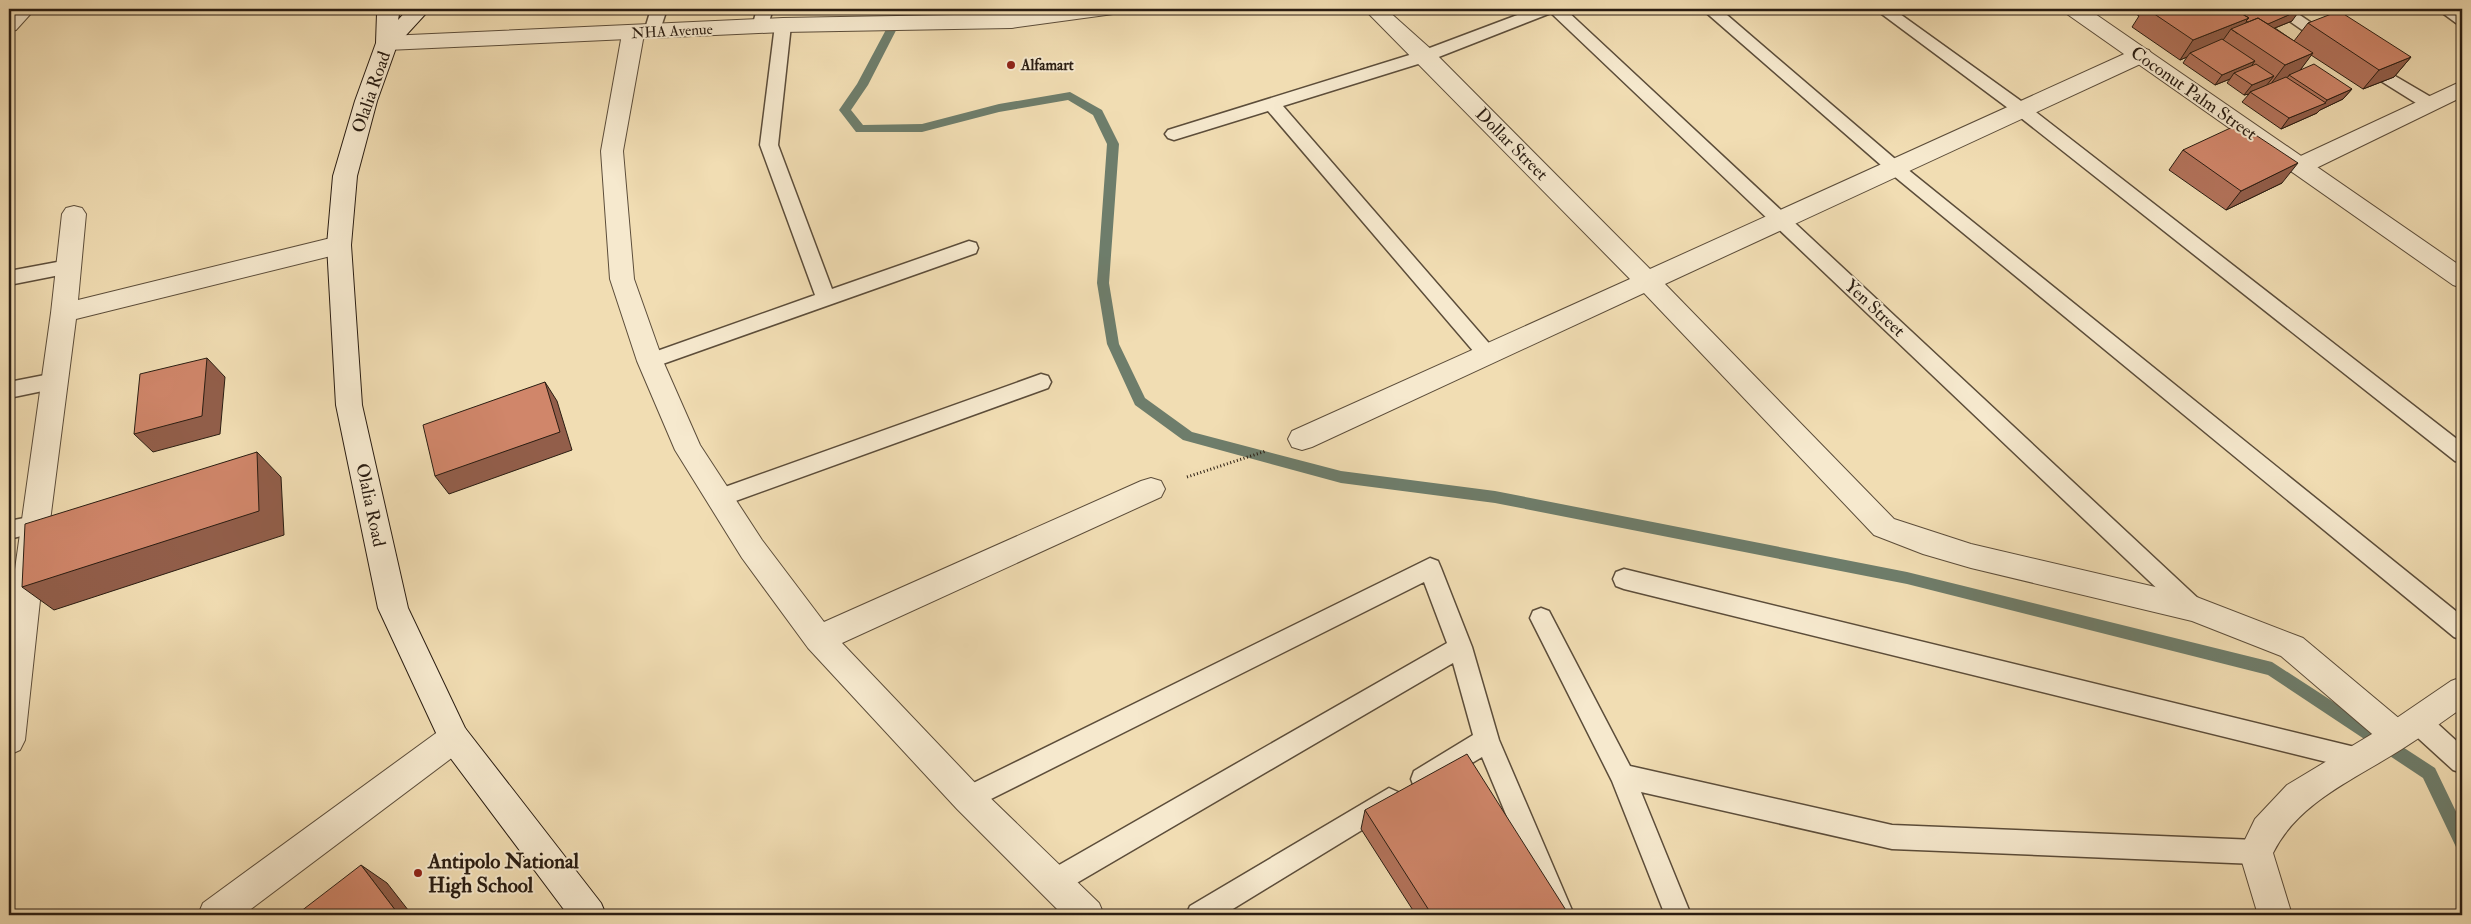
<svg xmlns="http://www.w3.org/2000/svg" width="2471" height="924" font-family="'IM FELL Double Pica',serif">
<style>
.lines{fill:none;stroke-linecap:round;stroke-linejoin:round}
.stream{fill:#6e7d6b;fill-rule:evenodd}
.service-casing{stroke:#5c4d3a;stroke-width:3}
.pedestrian-casing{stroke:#5c4d3a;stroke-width:2}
.minor-casing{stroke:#5c4d3a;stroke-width:2}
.tertiary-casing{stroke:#5c4d3a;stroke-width:2}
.secondary-casing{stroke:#2a1d12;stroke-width:2}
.path{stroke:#2a1d12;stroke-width:3;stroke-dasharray:1 2.5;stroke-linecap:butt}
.service{fill:#f6e9ce;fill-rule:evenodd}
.pedestrian{fill:#f6e9ce;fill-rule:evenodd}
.minor{fill:#f6e9ce;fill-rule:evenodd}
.tertiary{fill:#f6e9ce;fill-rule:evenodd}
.secondary{fill:#f6e9ce;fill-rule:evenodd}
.wall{fill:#b3735b;stroke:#2a1d12}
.shaded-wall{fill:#925e4a;stroke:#2a1d12}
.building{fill:#d0866a;stroke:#2a1d12}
.poi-dot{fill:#8f2418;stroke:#f6e9ce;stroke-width:2}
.labels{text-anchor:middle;stroke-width:4;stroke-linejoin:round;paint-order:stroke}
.far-street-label{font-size:15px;fill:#2a1d12;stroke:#f6e9ce}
.far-poi-label{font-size:15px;font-weight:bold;fill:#2a1d12;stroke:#f6e9ce;text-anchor:start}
.street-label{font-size:18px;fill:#2a1d12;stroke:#f6e9ce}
.near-poi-label{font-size:21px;font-weight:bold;fill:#2a1d12;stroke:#f6e9ce;text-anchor:start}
</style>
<rect width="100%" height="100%" fill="#f1ddb3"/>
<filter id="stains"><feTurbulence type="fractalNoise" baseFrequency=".004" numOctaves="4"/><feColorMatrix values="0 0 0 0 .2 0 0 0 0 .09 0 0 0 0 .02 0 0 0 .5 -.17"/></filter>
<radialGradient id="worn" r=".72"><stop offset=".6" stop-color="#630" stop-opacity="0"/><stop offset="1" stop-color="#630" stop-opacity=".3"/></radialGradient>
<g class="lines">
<path class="stream" d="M 897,9 L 907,9 L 868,85 L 851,110 L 863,125 L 922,124 L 999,104 L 1070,92 L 1102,110 L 1119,144 L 1109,283 L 1119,344 L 1145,398 L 1192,432 L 1341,471 L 1495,491 L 1907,572 L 2272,662 L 2435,768 L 2462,824 L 2462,849 L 2456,847 L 2423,778 L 2268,675 L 1907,584 L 1495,503 L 1341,483 L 1183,440 L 1135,405 L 1107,344 L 1097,283 L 1107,144 L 1093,115 L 1068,100 L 999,112 L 922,132 L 856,132 L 839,110 L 857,84 Z"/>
<g class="service-casing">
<path id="service" d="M 651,9 L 667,9 L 658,36 L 646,36 L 644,32 Z
M 757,9 L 773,9 L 766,31 L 754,31 L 752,27 Z
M 1533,9 L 1565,9 L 2202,602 L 2205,609 L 2202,616 L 2194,619 L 2186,616 L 1551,13 L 1431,60 L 1283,106 L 1494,349 L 1497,354 L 1494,359 L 1487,362 L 1480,359 L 1268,111 L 1174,140 L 1168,138 L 1165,134 L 1168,130 L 1419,52 Z
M 1702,9 L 1720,9 L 1901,164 L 2462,616 L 2462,640 L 2454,637 L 1889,172 Z
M 1875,9 L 1893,9 L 2028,106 L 2462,443 L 2462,463 L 2455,461 L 2016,114 Z
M 2272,9 L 2291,9 L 2338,41 L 2336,45 L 2324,45 Z
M 2437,9 L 2456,9 L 2462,12 L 2462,24 L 2456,23 Z
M 783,20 L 789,21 L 791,25 L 778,145 L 832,289 L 969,241 L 976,243 L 978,248 L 976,253 L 657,366 L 650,369 L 643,366 L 640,361 L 643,356 L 815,295 L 760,145 L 775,25 L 777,21 Z
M 2366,59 L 2436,100 L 2439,104 L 2436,108 L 2424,108 L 2360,68 L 2358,64 L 2360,60 Z
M 68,260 L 75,262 L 78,267 L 75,272 L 9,285 L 9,271 Z
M 55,373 L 62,375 L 65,381 L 62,387 L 9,398 L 9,382 Z
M 1041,374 L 1048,376 L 1051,382 L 1048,388 L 719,507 L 711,504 L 708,498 L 711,492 Z
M 34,516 L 42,519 L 45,525 L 42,531 L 9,539 L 9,521 Z
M 1430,558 L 1438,561 L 1441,568 L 1472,647 L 1499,740 L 1574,915 L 1548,915 L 1482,757 L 1432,787 L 1423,791 L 1414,787 L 1411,779 L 1414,771 L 1473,735 L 1453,663 L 1063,891 L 1054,895 L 1045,891 L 1041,882 L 1045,873 L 1447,643 L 1424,582 L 977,806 L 968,810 L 959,806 L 955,798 L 959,790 Z
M 1624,569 L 2359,748 L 2368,751 L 2371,759 L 2368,767 L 2359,770 L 1624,589 L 1616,586 L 1613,579 L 1616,572 Z
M 1541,608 L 1549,611 L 1630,766 L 1892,825 L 2256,840 L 2265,843 L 2269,852 L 2265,861 L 2256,864 L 1892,849 L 1641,792 L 1691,915 L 1665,915 L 1612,781 L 1530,618 L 1533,611 Z
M 2417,710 L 2426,713 L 2462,746 L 2462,773 L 2453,770 L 2408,729 L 2405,721 L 2408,713 Z
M 1389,788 L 1398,792 L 1402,800 L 1398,808 L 1223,915 L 1186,915 L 1190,906 Z"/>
</g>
<g class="pedestrian-casing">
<path id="pedestrian" d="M 993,9 L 1013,9 L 1022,21 L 1018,26 L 1011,28 L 1004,26 Z"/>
</g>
<g class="minor-casing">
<path id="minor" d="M 13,9 L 35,9 L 16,30 L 9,32 L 9,13 Z
M 1364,9 L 1386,9 L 1433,51 L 1650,269 L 2133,50 L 2141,48 L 2149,50 L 2152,55 L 2149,60 L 1665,284 L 1894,519 L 1971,544 L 2194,596 L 2303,638 L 2407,725 L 2412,735 L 2407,745 L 2396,750 L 2385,745 L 2281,656 L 2192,621 L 1971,568 L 1923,554 L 1874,535 L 1644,293 L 1312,447 L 1302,450 L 1292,447 L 1288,439 L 1292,431 L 1630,279 Z
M 633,27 L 641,29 L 644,34 L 623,151 L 634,279 L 663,361 L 700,445 L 762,540 L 824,622 L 1141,481 L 1151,478 L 1161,481 L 1165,489 L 1161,497 L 842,643 L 979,787 L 1099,903 L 1104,915 L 1063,915 L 957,809 L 808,648 L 742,558 L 675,450 L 637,361 L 610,279 L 601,151 L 622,34 L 625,29 Z
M 2462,81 L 2462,97 L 2308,172 L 2300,174 L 2292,172 L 2288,166 L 2292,160 Z
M 74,206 L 82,208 L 86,214 L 78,300 L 339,236 L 348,239 L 351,245 L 348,251 L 339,254 L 76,319 L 41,591 L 25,740 L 20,750 L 9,755 L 9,612 L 51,313 L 62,214 L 66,208 Z
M 454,723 L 465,728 L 470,738 L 465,748 L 243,915 L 198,915 L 203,903 L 443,728 Z"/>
</g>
<g class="tertiary-casing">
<path id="tertiary" d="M 1057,9 L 1116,9 L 1113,14 L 1106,15 L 1011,28 L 783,32 L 387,50 L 379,48 L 376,43 L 379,38 L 387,36 L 783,18 L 1011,14 Z
M 2064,9 L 2088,9 L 2462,267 L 2462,288 L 2453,285 L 2067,14 Z
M 2462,677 L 2462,708 C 2442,722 2423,736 2402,749 C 2357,778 2298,802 2273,853 L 2292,915 L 2258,915 L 2239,852 L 2255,819 L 2287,785 L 2382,728 L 2451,681 Z"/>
</g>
<g class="secondary-casing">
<path id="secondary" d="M 379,9 L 400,9 L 398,20 L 408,9 L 430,9 L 397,45 L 377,101 L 357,176 L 351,245 L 362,405 L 408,608 L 465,728 L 601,903 L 606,915 L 568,915 L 443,748 L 378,608 L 336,405 L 327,245 L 333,176 L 355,101 L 376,43 L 377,13 Z"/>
</g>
<path class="path" d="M 1187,477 L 1266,451"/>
<use href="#service" class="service"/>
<use href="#pedestrian" class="pedestrian"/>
<use href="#minor" class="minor"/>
<use href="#tertiary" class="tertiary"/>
<use href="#secondary" class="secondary"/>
</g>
<path class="wall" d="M 2128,9 L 2297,9 L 2292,21 L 2275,28 L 2294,41 L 2308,23 L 2411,57 L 2394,77 L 2363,89 L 2311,55 L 2300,70 L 2352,89 L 2343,99 L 2320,110 L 2317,113 L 2281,129 L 2242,102 L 2249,94 L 2244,95 L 2227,83 L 2230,79 L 2215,85 L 2183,63 L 2187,57 L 2180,60 L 2132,27 L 2139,16 Z
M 2183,150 L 2282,183 L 2226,210 L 2169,170 Z
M 1365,810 L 1569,915 L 1416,915 L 1361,829 Z"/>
<path class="shaded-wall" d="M 2300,10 L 2292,21 L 2250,38 L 2258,28 Z
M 2249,18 L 2238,34 L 2231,29 L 2221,43 L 2190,53 L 2187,57 L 2180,60 L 2193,40 Z
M 2313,53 L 2298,73 L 2289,75 L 2288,77 L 2270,85 L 2285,65 Z
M 2411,57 L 2394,77 L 2363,89 L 2379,70 Z
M 2255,61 L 2247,72 L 2234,73 L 2230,79 L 2215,85 L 2222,75 Z
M 2274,76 L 2266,86 L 2250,92 L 2249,94 L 2244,95 L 2252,85 Z
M 2352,89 L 2343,99 L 2320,110 L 2317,113 L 2281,129 L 2289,118 L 2325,103 L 2327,100 Z
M 2298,163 L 2282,183 L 2226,210 L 2241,191 Z
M 207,358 L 225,377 L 220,434 L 153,452 L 134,434 Z
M 545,382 L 557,401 L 572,450 L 449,494 L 435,476 Z
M 257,452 L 281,477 L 284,535 L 54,610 L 22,587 Z
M 361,865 L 387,883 L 412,915 L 399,915 Z"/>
<path class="building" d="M 2147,9 L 2234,9 L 2249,18 L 2193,40 Z
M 2234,9 L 2297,9 L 2300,10 L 2268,24 L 2258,18 L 2248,22 L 2246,21 L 2249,18 Z
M 2339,11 L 2411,57 L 2379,70 L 2308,23 Z
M 2258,18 L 2313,53 L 2285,65 L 2231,29 Z
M 2222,39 L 2255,61 L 2222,75 L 2190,53 Z
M 2256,64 L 2274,76 L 2252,85 L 2234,73 Z
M 2314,64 L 2352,89 L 2327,100 L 2289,75 Z
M 2286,77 L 2326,103 L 2289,118 L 2250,92 Z
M 2239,124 L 2298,163 L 2241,191 L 2183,150 Z
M 207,358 L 202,416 L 134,434 L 140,374 Z
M 545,382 L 560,432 L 435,476 L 423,425 Z
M 257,452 L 259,511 L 22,587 L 25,524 Z
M 1467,754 L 1569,915 L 1432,915 L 1365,810 Z
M 361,865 L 399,915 L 296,915 Z"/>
<g class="poi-dot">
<circle cx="1011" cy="65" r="5"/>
<circle cx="418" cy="873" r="5"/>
</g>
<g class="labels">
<g class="far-street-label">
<text transform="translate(672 31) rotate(-3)" y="5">NHA Avenue</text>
</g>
<g class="far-poi-label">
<text x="1021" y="70">Alfamart</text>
</g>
<g class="street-label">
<text transform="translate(371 92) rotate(-71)" y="6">Olalia Road</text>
<text transform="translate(2194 93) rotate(35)" y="6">Coconut Palm Street</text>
<text transform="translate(1512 144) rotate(45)" y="6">Dollar Street</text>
<text transform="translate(1875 308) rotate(43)" y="6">Yen Street</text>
<text transform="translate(371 505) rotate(78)" y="6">Olalia Road</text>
</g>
<g class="near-poi-label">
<text x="428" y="868">Antipolo National<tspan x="428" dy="24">High School</tspan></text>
</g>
</g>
<rect width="2471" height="924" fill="none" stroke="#f1ddb3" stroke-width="30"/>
<rect x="10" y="10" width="2451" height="904" fill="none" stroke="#2a1d12" stroke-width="2.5"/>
<rect x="15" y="15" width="2441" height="894" fill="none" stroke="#2a1d12"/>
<rect width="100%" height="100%" filter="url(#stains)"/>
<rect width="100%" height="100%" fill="url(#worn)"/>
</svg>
